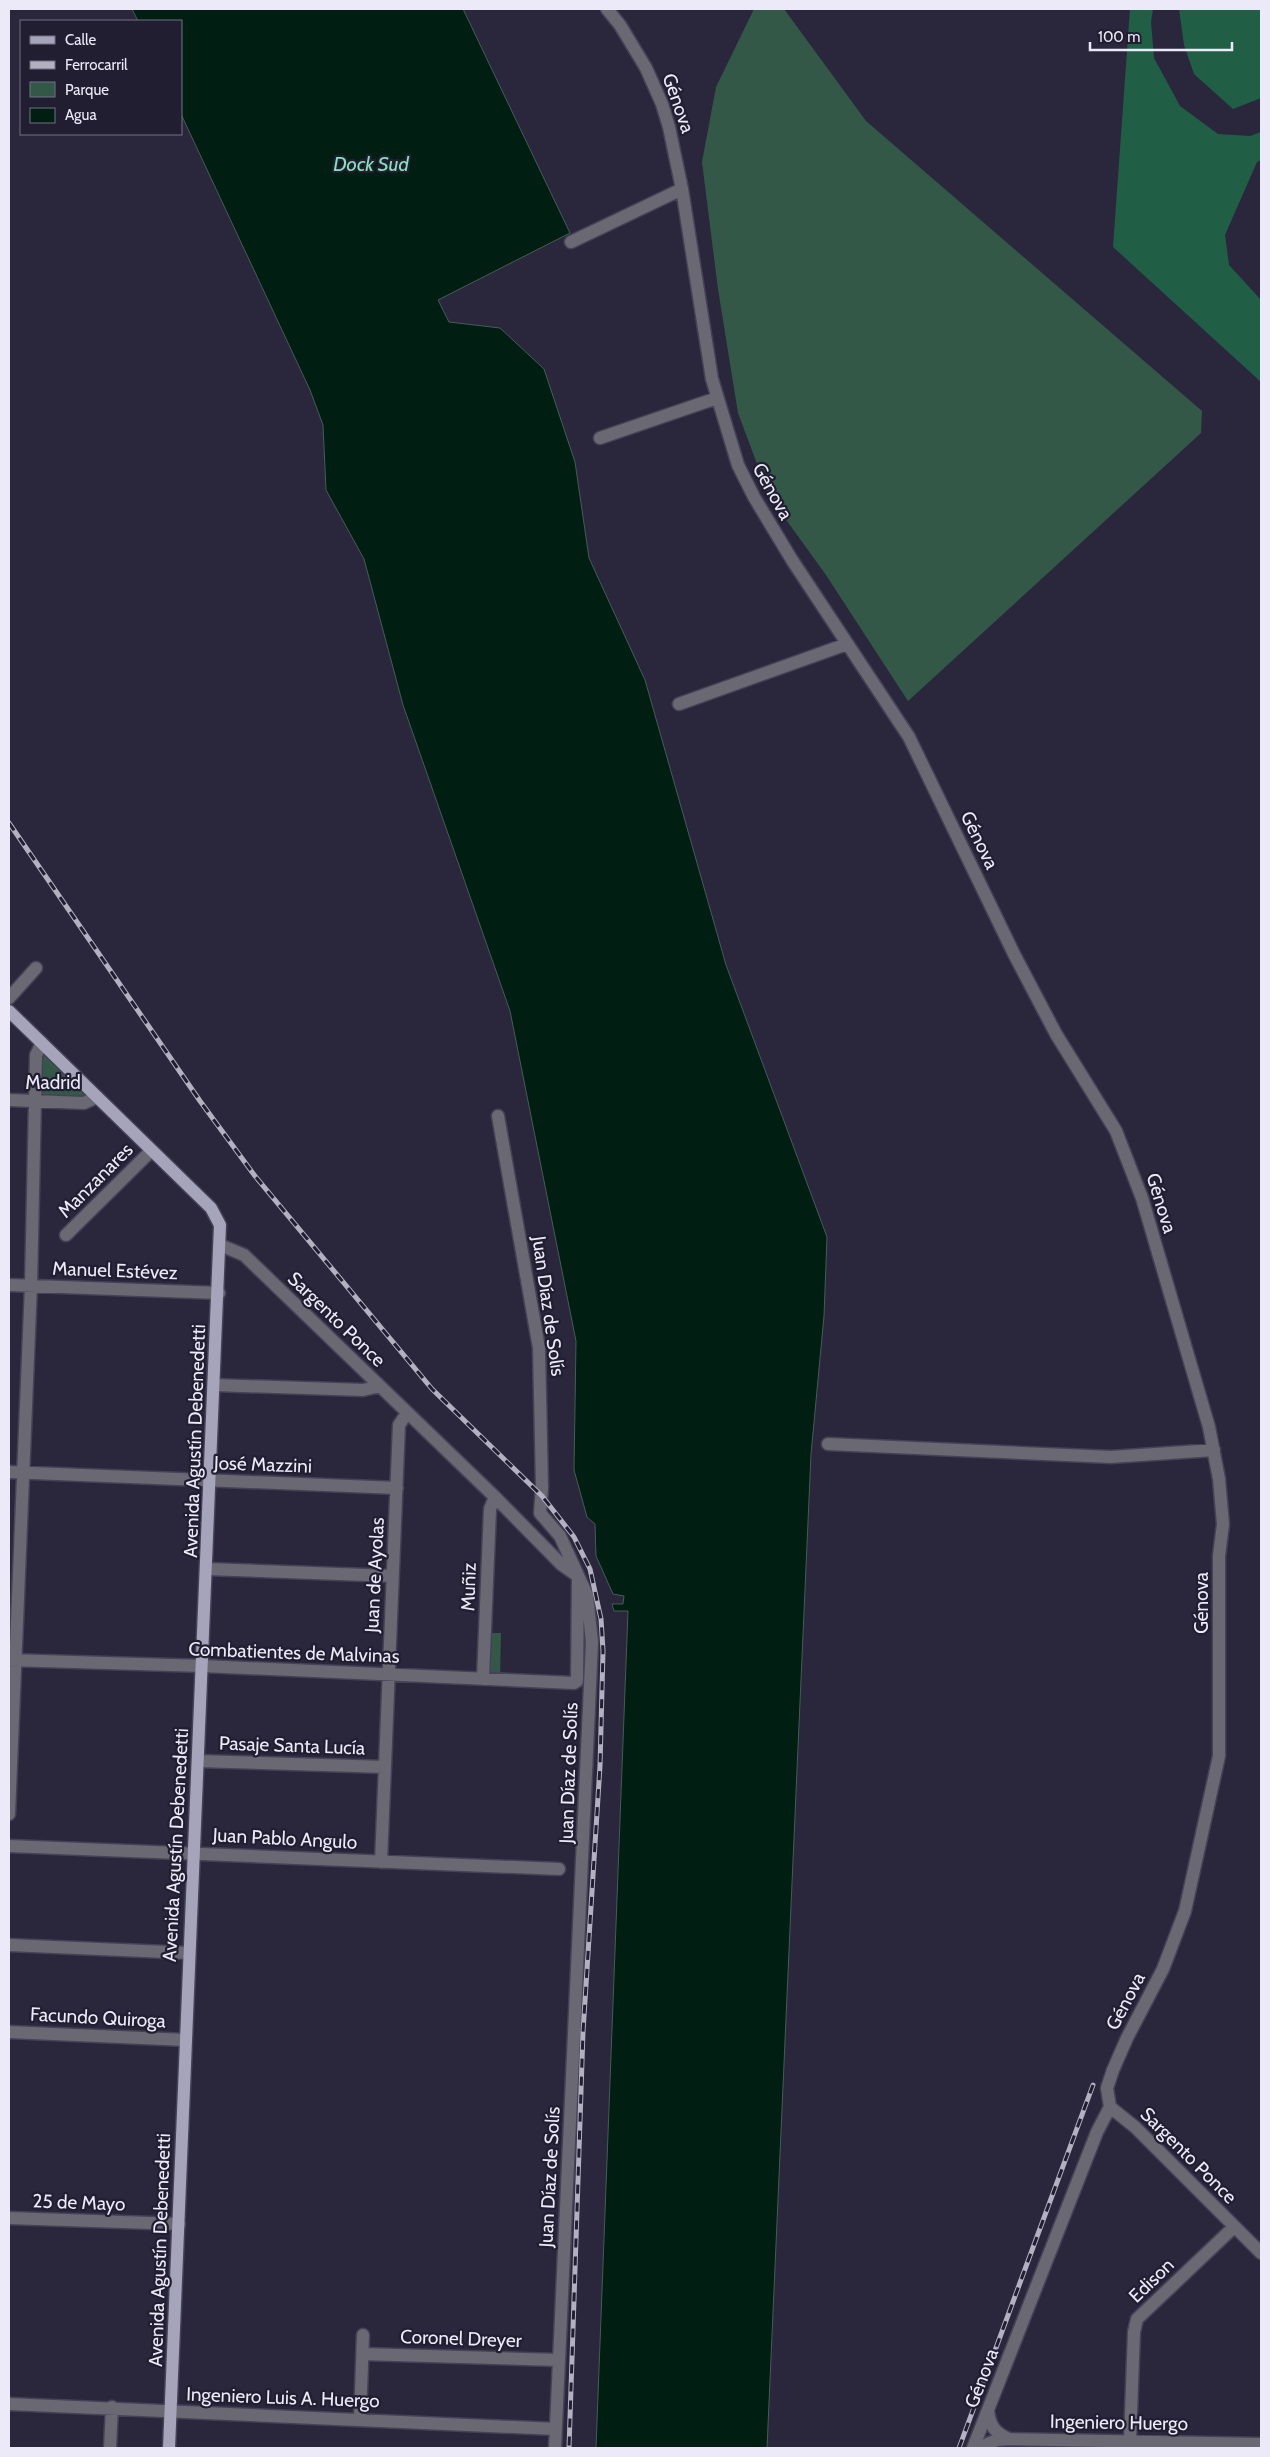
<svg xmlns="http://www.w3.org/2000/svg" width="1270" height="2457" font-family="Cabin,sans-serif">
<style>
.green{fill:#345848}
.forest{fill:#215e46}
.water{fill:#001e12;stroke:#475b57}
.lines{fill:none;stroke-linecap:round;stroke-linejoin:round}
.minor-casing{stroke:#454257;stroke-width:15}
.major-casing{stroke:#454257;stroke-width:15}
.minor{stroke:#696873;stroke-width:12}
.major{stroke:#a6a4bb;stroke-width:12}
.rail-casing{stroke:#b2b0c1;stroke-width:5}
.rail{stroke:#211e32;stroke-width:3;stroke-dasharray:9;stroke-linecap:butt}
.labels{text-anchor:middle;stroke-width:4.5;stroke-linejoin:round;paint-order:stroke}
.street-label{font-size:19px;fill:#eceaf9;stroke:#211e32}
.water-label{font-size:20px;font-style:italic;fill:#87e1b9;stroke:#211e32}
</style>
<rect width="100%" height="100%" fill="#2a273d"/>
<path class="green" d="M 754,9 L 784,9 L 866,121 L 1202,411 L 1201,433 L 908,701 L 826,575 L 769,496 L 738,413 L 718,289 L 702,162 L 716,87 Z
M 42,1043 L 97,1097 L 36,1101 Z
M 485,1633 L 501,1633 L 500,1680 L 483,1679 Z"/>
<path class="forest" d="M 1130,9 L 1153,9 L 1151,22 L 1154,58 L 1180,106 L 1218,134 L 1250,136 L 1261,132 L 1261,160 L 1257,162 L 1225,235 L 1229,265 L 1261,300 L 1261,382 L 1113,247 Z
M 1179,9 L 1261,9 L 1261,98 L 1233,109 L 1194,74 L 1184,45 Z"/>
<path class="water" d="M 132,9 L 463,9 L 570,233 L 438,300 L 449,322 L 500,328 L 544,369 L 575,462 L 589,558 L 645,680 L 726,965 L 827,1237 L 824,1316 L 811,1454 L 767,2448 L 596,2448 L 628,1611 L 614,1611 L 612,1604 L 623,1604 L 624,1596 L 613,1594 L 596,1556 L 595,1524 L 587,1517 L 574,1470 L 576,1341 L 510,1011 L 403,705 L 364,559 L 326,490 L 323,425 L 310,390 L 181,114 L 181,21 L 138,21 Z"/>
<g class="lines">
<g class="minor-casing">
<path id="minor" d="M 607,9 L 620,25 L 646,68 L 662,104 L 669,127 L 682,189 L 712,379 L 738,465 L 754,497 L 792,560 L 909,737 L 1014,954 L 1056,1034 L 1116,1131 L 1142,1198 L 1209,1427 L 1219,1479 L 1223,1524 L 1219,1556 L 1219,1756 L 1185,1911 L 1163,1969 L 1127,2038 L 1113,2070 L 1107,2088 L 1110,2107 L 1097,2132 L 973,2448
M 571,242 L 682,189
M 600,438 L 717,398
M 679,704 L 847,644
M 9,998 L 36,968
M 9,1100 L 84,1103 L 97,1097
M 498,1116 L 539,1348 L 542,1487 L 540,1513 L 560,1536 L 587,1595 L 592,1642 L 555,2448
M 66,1235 L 151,1151
M 220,1245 L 244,1255 L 495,1497 L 561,1564 L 578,1576
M 9,1285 L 219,1293
M 214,1385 L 363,1390 L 380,1386
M 828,1444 L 1111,1457 L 1214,1450
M 9,1472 L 397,1488
M 207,1569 L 392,1576
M 9,1660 L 203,1666 L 574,1683 L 577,1681 L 578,1579
M 483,1679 L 490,1509 L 495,1497
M 198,1761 L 385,1767
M 9,1814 L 31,1285 L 36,1055 L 42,1043
M 9,1846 L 559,1869
M 381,1862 L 399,1425 L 407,1413
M 9,1945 L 189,1953
M 9,2032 L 186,2040
M 1110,2107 L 1135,2127 L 1261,2253
M 9,2218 L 179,2224
M 363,2354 L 558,2360
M 9,2404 L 556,2429
M 988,2411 C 990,2426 995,2433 1009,2439
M 360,2419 L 363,2335
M 1130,2440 L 1134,2332 L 1137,2319 L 1234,2227
M 110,2448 L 112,2407
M 978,2448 L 997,2440 L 1009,2439 L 1261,2444"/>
</g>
<g class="major-casing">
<path id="major" d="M 9,1011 L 211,1208 L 220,1225 L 169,2448"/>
</g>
<use href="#minor" class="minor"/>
<use href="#major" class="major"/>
<g class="rail-casing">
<path id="rail" d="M 9,823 L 200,1101 L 255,1176 L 432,1389 L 542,1496 L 574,1537 L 590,1569 L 601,1619 L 603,1651 L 600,1766 L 583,2032 L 569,2448
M 959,2448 L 1093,2085"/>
</g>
<use href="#rail" class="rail"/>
</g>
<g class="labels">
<g class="street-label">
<text transform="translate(679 103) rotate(71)" y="7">Génova</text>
<text transform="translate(773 491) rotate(61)" y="7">Génova</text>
<text transform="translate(980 840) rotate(64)" y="7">Génova</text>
<text x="53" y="1089">Madrid</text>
<text transform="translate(95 1180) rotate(-45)" y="7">Manzanares</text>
<text transform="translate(1162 1203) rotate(73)" y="7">Génova</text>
<text transform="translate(115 1270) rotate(2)" y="7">Manuel Estévez</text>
<text transform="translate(549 1306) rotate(82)" y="7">Juan Díaz de Solís</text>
<text transform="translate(337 1319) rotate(44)" y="7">Sargento Ponce</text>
<text transform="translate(194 1441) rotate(-88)" y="7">Avenida Agustín Debenedetti</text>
<text transform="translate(263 1464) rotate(2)" y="7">José Mazzini</text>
<text transform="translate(374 1575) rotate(-87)" y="7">Juan de Ayolas</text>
<text transform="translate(468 1587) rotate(-88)" y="7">Muñiz</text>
<text transform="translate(1201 1603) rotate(-90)" y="7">Génova</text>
<text transform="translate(294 1652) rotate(2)" y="7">Combatientes de Malvinas</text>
<text transform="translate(292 1745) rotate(2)" y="7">Pasaje Santa Lucía</text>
<text transform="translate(568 1773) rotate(-88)" y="7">Juan Díaz de Solís</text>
<text transform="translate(285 1838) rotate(3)" y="7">Juan Pablo Angulo</text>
<text transform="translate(175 1845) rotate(-87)" y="7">Avenida Agustín Debenedetti</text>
<text transform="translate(1125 2001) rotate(-62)" y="7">Génova</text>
<text transform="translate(98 2017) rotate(3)" y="7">Facundo Quiroga</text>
<text transform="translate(1189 2155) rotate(45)" y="7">Sargento Ponce</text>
<text transform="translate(549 2177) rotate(-87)" y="7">Juan Díaz de Solís</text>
<text transform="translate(79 2202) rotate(2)" y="7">25 de Mayo</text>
<text transform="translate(159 2250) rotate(-88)" y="7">Avenida Agustín Debenedetti</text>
<text transform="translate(1151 2280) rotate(-44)" y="7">Edison</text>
<text transform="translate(461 2338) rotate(2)" y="7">Coronel Dreyer</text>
<text transform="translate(981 2378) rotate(-69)" y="7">Génova</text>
<text transform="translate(283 2397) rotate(2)" y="7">Ingeniero Luis A. Huergo</text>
<text transform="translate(1119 2422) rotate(1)" y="7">Ingeniero Huergo</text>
</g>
<g class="water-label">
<text x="371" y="171">Dock Sud</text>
</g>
</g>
<rect width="1270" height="2457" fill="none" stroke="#eceaf9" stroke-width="20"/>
<rect x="20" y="20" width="162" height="115" fill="#211e32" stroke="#727082"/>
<rect x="30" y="36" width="25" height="8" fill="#a6a4bb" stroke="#727082"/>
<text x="65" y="45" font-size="15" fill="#eceaf9">Calle</text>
<rect x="30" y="61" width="25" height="8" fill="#b2b0c1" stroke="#727082"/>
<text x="65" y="70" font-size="15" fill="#eceaf9">Ferrocarril</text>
<rect x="30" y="82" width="25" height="15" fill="#345848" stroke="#727082"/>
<text x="65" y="95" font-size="15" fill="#eceaf9">Parque</text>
<rect x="30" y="108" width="25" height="15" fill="#001e12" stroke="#727082"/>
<text x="65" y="120" font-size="15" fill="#eceaf9">Agua</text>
<path d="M1090 42v8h142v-8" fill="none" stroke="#eceaf9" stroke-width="2.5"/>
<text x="1098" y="42" font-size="15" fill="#eceaf9" stroke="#211e32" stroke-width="4" paint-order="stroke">100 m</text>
</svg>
